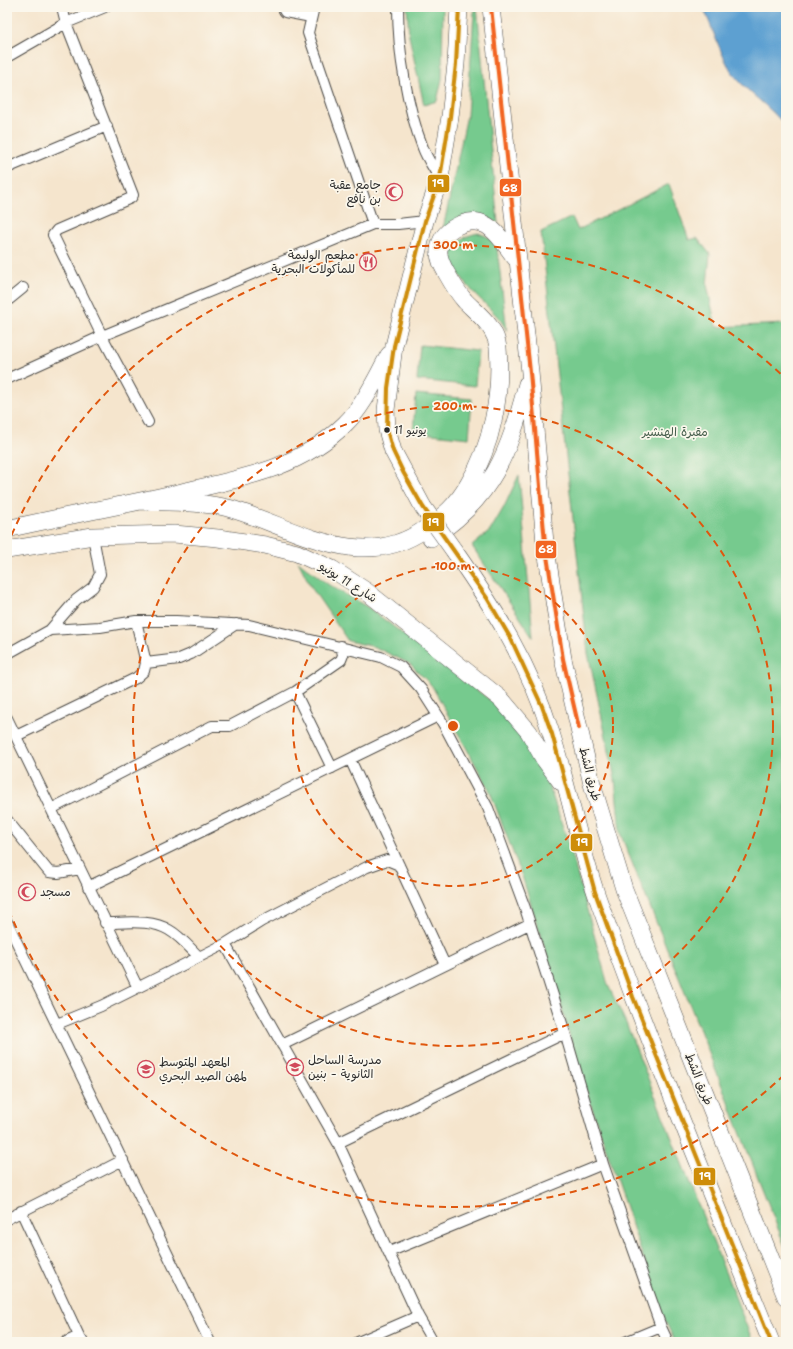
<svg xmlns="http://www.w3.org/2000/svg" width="793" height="1349" font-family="'Shantell Sans','Playpen Sans Arabic',sans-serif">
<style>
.green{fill:#76ca8e;stroke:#507a5c}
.water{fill:#5da0d1;stroke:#44667e}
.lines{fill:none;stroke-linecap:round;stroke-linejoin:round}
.minor-casing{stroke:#494743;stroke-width:12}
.trunk-casing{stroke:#494743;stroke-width:18}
.minor{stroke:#fff;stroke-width:10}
.trunk{stroke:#fff;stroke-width:17}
.trunk-bridge-casing{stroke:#494743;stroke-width:18;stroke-linecap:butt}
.trunk-bridge{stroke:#fff;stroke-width:17}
.bus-1-casing{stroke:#fbf7ec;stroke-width:7}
.bus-2-casing{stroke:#fbf7ec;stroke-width:7}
.bus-1{stroke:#ce8d09;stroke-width:4}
.bus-2{stroke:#f26522;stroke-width:4}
.ring{fill:none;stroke:#df570e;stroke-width:2;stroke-dasharray:7 5}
.bus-dot{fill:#2b2b2b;stroke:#fbf7ec;stroke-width:1.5}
.labels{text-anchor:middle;stroke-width:3.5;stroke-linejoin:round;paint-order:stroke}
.bus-label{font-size:11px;fill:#2b2b2b;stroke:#fbf7ec;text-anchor:start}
.poi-label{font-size:12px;fill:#2b2b2b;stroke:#fbf7ec;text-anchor:start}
.park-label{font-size:12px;fill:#425b49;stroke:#fbf7ec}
.street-label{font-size:12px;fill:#2b2b2b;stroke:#fbf7ec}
.centre{fill:#df570e;stroke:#fbf7ec;stroke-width:2}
.ring-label{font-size:12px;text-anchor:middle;font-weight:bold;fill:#df570e;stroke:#fbf7ec;stroke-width:3.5;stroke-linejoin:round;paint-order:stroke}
.line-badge{stroke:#fbf7ec;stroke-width:1.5}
.badge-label{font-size:11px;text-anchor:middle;font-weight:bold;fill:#fff}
</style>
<rect width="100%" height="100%" fill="#fbf7ec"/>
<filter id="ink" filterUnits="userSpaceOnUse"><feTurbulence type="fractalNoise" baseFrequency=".025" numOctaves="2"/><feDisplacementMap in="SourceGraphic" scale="8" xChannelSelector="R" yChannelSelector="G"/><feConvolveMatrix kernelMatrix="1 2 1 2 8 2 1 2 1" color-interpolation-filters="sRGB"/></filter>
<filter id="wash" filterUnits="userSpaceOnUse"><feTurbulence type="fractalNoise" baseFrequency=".012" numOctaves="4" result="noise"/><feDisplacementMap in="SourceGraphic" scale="16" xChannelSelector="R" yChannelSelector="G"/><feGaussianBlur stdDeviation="0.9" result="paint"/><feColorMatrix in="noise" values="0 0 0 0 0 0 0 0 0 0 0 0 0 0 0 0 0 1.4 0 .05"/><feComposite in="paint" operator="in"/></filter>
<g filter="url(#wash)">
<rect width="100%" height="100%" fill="#f5e5cd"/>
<path class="green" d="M 407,7 L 443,7 L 442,79 L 437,101 L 424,105 L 409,36 Z
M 476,7 L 477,7 L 498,223 L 488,219 L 443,229 L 467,115 L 474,13 Z
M 669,184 L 689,240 L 697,238 L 710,254 L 707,285 L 716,327 L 786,324 L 786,1249 L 692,1010 L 620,833 L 615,779 L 588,653 L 541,232 L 572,217 L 578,230 Z
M 478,233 C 488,236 492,239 497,248 L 507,331 C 504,326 501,320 497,316 C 478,296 418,246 478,233 Z
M 420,345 L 478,351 L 475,386 L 417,380 Z
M 416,394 L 472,399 L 469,438 L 413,432 Z
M 519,475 L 533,637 L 472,546 L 490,531 L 504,507 Z
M 298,561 L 329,585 L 369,608 L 494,703 L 524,735 L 544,771 L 570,848 L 608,985 L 626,1023 L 753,1342 L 675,1342 L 663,1316 L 577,1064 L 556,985 L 523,879 L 489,789 L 432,686 L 410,664 L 375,647 L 348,641 L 311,587 Z"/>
<path class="water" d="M 703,7 L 786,7 L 786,127 C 770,105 744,92 730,69 C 719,50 712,27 703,7 Z"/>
</g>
<g filter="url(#ink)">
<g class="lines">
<g class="minor-casing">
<path id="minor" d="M 62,7 L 66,23 L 133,195 L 131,198 L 57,230 L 53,235 L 102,336 L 148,422
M 282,7 L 285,12 L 311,17
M 314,7 L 308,33 L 373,224 L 398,224 L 425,221
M 398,7 C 398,52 407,107 423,148 C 427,159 434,168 439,178
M 7,57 L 66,23 L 105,7
M 7,168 L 107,126
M 7,301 L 23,288
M 7,379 L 102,336 L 373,224
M 50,630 L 100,627 L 136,621 L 176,621 L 249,625 L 381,657 L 401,667 L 421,689 L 444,725 L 488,808 L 525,908 L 565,1033 L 603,1164
M 7,654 L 50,630 L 76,600 L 93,587 L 100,574 L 93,536
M 146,663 L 179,659 L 191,654 L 236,624
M 295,692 L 332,768
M 7,718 L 137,986
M 16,736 L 136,678 L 144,671 L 146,663 L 136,621
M 350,759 L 445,965
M 51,809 L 212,726 L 230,726 L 295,692 L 341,660 L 343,655 L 341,646
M 7,820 L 49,872 L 58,873 L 80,869
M 88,887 L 438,716
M 7,922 L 210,1342
M 105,923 C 126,923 151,919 169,930 C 180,936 190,948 199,957
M 225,944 L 262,921 L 367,867 L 387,860 L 399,865
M 57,1024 L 101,1006 L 225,944 L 338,1143 L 418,1316 L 433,1342
M 282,1045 L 529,924
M 338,1143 L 565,1033
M 21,1211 L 79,1336
M 7,1219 L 123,1160
M 389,1252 L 603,1164 L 661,1327 L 668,1342
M 66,1342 L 79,1336 L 83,1342
M 358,1342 L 418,1316
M 625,1342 L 661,1327"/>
</g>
<g class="trunk-casing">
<path id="trunk" d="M 491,7 L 530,372 L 545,543 L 563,659 L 592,784 L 624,889 L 786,1297
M 141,501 C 169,503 200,501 228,508 C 293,526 360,575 425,529 C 445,515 456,506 468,485 C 492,446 502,394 498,348 C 496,327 479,315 465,301 C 458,293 452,283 447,274 C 443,267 438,258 439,250 C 440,240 446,232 455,227 C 487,209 500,239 517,260
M 423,507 L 393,451 L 387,430 L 386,410 L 394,346 L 425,221 L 440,178 L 450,117 L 456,64 L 459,7
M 7,529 C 65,516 124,505 182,492 C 242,478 299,469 345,424 C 364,406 376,378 389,355
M 431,538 C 493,498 509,452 527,384
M 7,550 L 93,536 L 174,534 L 218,538 L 265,545 L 297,553 L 332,569 L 366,591 L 501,699 L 529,732 L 544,759 L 561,782
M 455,552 C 494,608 531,667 551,733 C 569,789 579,847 599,902 C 652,1051 712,1196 771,1342"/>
</g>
<use href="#minor" class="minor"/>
<use href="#trunk" class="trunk"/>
<g class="trunk-bridge-casing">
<path id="trunk-bridge" d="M 423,507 L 455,552"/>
</g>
<use href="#trunk-bridge" class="trunk-bridge"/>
<g class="bus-1-casing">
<path id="bus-1" d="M 459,7 L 456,64 L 450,117 L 440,178 L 425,221 L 394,346 L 388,388 L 387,430 L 393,451 L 403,472 L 423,507 L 487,598 L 511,639 L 542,706 L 552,734 L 595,892 L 633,997 L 771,1342"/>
</g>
<g class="bus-2-casing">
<path id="bus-2" d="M 491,7 L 530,372 L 545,543 L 563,659 L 579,728"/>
</g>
<use href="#bus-1" class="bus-1"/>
<use href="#bus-2" class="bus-2"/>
</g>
</g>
<g class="ring">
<circle cx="453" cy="726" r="160"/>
<circle cx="453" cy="726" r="320"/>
<path d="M784 1075A481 481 0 0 1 7 906M7 546A481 481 0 0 1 784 377"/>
</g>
<defs>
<g id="mosque-ring" transform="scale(0.9)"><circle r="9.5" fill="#fbf7ec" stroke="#d1495b" stroke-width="1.5"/><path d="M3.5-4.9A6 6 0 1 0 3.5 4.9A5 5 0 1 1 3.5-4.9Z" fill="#d1495b"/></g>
<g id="restaurant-ring" transform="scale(0.9)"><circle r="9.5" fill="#fbf7ec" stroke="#d1495b" stroke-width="1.5"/><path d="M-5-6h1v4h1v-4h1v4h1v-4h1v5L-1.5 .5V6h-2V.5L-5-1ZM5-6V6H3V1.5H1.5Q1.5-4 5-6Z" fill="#d1495b"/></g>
<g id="school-ring" transform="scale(0.9)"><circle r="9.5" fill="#fbf7ec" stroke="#d1495b" stroke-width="1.5"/><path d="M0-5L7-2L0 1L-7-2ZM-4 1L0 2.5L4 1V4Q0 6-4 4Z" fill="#d1495b"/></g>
<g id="university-ring" transform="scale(0.9)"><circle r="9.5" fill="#fbf7ec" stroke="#d1495b" stroke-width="1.5"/><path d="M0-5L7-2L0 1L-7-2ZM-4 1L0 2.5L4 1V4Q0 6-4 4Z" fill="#d1495b"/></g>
</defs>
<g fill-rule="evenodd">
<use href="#mosque-ring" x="394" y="192"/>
<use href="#restaurant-ring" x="368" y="262"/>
<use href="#mosque-ring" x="27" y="892"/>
<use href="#school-ring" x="295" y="1067"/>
<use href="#university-ring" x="146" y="1069"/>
</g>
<circle class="bus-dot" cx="387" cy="430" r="3.5"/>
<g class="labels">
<g class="bus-label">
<text x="394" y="434">11 يونيو</text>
</g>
<g class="poi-label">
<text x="381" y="189" text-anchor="end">جامع عقبة<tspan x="381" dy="14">بن نافع</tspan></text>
<text x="355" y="259" text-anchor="end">مطعم الوليمة<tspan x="355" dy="14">للمأكولات البحرية</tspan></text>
<text x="40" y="896">مسجد</text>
<text x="308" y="1064">مدرسة الساحل<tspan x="308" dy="14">الثانوية - بنين</tspan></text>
<text x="159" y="1066">المعهد المتوسط<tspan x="159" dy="14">لمهن الصيد البحري</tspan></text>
</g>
<g class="park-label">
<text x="675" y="436">مقبرة الهنشير</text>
</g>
<g class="street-label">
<text transform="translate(348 582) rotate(32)" y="4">شارع 11 يونيو</text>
<text transform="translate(590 774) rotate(76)" y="4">طريق الشط</text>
<text transform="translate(699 1079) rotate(68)" y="4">طريق الشط</text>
</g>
</g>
<circle cx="453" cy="726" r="6" class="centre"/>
<g class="ring-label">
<text x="453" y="249">300 m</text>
<text x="453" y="410">200 m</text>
<text x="453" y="570">100 m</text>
</g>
<g class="line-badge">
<rect x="427" y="174" width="23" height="19" rx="4" fill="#ce8d09"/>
<rect x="499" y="178" width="23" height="19" rx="4" fill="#f26522"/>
<rect x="422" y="512" width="23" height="20" rx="4" fill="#ce8d09"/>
<rect x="535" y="540" width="22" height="19" rx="4" fill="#f26522"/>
<rect x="570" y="833" width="23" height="19" rx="4" fill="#ce8d09"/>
<rect x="693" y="1167" width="23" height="19" rx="4" fill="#ce8d09"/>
</g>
<g class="badge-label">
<text x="438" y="187">19</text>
<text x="510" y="192">68</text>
<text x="433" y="526">19</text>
<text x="546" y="553">68</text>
<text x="582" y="846">19</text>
<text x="705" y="1180">19</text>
</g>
<rect width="793" height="1349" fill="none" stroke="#fbf7ec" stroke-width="24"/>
</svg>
